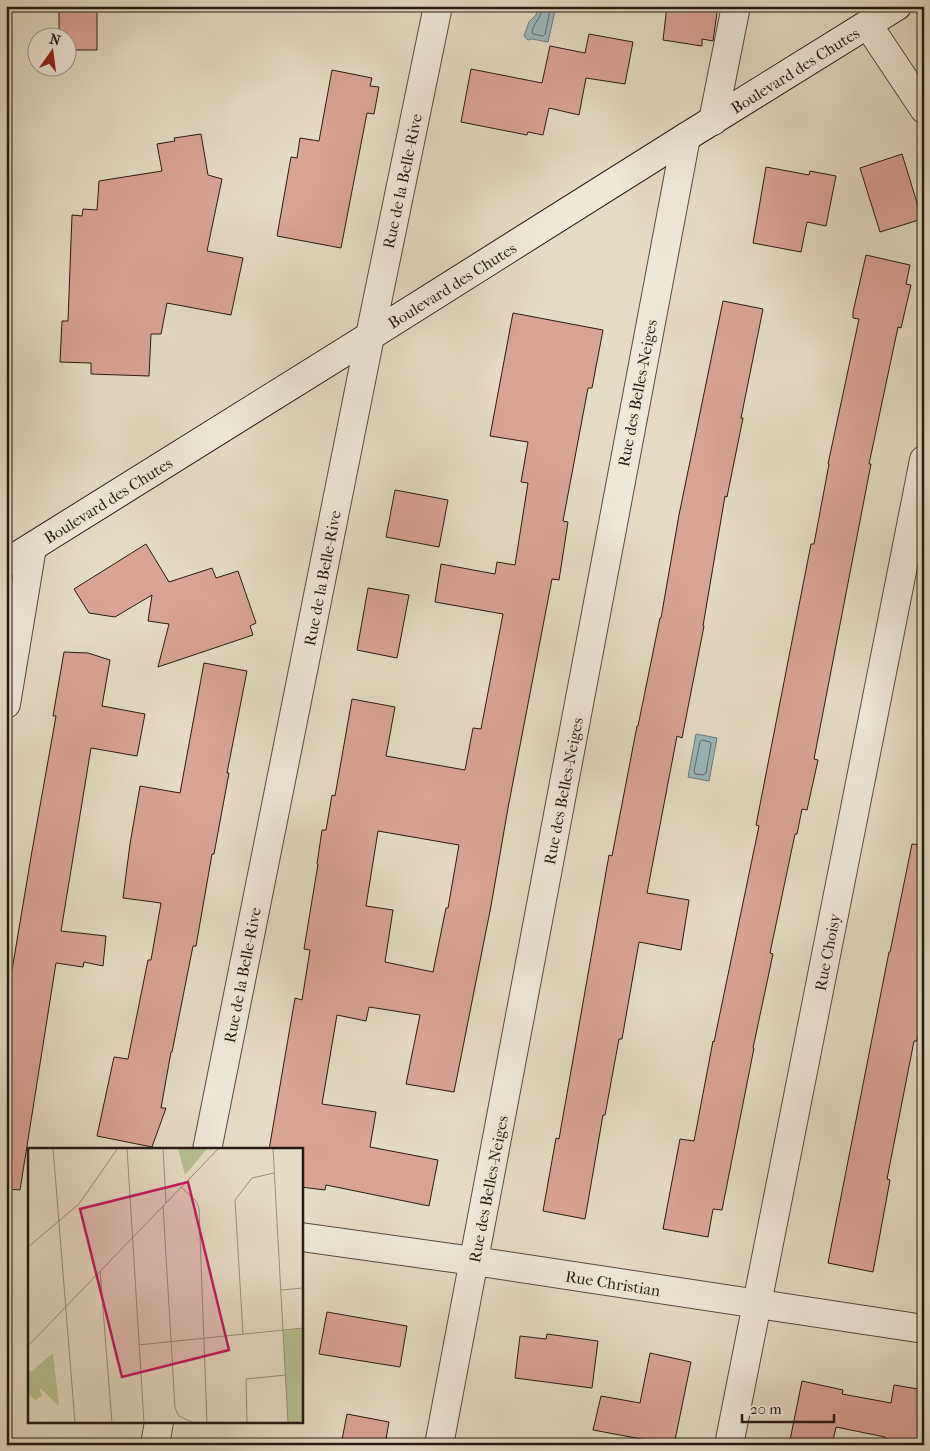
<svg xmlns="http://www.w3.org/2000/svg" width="930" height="1451" font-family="'IM FELL French Canon',serif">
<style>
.water{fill:#9ab8bd;stroke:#6d7978}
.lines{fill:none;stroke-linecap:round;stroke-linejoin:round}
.shore{stroke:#626967;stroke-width:1}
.building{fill:#d8a494;stroke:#291a11;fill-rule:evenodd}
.street-casing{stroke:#584a3d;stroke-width:30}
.secondary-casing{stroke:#291a11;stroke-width:30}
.street{stroke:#eee8d7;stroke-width:28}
.secondary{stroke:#eee8d7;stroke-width:28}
.labels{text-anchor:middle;stroke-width:4.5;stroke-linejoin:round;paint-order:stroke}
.street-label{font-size:16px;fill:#291a11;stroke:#eee8d7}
.inset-road{fill:none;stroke:#9a8e7b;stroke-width:1}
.view{fill:#c2185b;fill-opacity:0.15;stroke:#c2185b;stroke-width:2.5}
.inset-edge{fill:none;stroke:#291a11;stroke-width:2.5}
</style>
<rect width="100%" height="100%" fill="#e5dbc2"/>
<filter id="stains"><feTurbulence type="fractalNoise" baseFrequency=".004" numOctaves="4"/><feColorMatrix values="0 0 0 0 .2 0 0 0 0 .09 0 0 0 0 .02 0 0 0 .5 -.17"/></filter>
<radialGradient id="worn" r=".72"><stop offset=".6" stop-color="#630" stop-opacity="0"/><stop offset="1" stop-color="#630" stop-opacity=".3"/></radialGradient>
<path class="water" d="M 538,6 L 556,6 L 548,42 L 532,39 L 528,40 L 524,36 L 529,22 L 536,15 Z
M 696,734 L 717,738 L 709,781 L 688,777 Z"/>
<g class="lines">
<path class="shore" d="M 542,6 C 542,19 534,21 532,32 L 533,34 L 543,36 L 545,34 L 551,6
M 702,740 L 710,742 L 711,744 L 706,773 L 703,775 L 695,774 L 694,771 L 700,742 Z"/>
</g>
<path class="building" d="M 59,6 L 97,6 L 97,50 L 68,50 L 68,38 L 59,38 Z
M 667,6 L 718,6 L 713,41 L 702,39 L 702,46 L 663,40 Z
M 589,34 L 633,42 L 625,84 L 586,78 L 579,115 L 549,108 L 543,135 L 528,132 L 527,135 L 461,122 L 471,69 L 542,83 L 550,46 L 585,53 Z
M 332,70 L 372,78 L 370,86 L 379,87 L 374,114 L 367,113 L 341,248 L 277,236 L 291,157 L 297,158 L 300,138 L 319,141 Z
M 201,134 L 208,175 L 222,179 L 207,251 L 243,258 L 231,315 L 167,303 L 161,334 L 151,334 L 149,376 L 91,374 L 91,363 L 60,362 L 62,321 L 68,321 L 72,215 L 82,216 L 83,209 L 97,210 L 99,181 L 162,171 L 157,144 L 175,141 L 174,138 Z
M 902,154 L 922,219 L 880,232 L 860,168 Z
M 766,167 L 809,175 L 810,171 L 836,176 L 826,226 L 807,222 L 801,252 L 753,243 Z
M 866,255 L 910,265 L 906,284 L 911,285 L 901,328 L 898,327 L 869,464 L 871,464 L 814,759 L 818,760 L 807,810 L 802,809 L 797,834 L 795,834 L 770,953 L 773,954 L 753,1048 L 754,1048 L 722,1210 L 713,1209 L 708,1237 L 663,1229 L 680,1139 L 694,1141 L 713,1041 L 714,1042 L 759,826 L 756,825 L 811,544 L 814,544 L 829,464 L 828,464 L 859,319 L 853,318 L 853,312 Z
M 723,301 L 763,309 L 741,418 L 743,418 L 727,497 L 725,496 L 703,626 L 704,626 L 682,738 L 677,736 L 647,893 L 689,900 L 681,950 L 639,942 L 622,1039 L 619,1039 L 605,1115 L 603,1115 L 585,1219 L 543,1211 L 556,1138 L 559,1139 L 609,855 L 612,856 L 637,726 L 638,726 L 660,618 L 661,618 L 679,515 Z
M 513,313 L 603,330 L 592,388 L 588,388 L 563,521 L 568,522 L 559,580 L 552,579 L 508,808 L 491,906 L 454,1092 L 406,1084 L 420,1015 L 369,1007 L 366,1021 L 337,1015 L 322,1104 L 376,1112 L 370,1147 L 438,1160 L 429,1206 L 326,1185 L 325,1190 L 301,1187 L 301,1150 L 269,1150 L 295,998 L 302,1000 L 310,950 L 304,949 L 318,864 L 317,864 L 322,830 L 326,830 L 332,795 L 335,796 L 352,699 L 395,707 L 386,756 L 465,770 L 473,728 L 481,729 L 503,614 L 435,602 L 441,564 L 495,574 L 497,562 L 515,565 L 528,483 L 521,482 L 528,442 L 490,436 ZM 378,831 L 459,845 L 448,908 L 446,908 L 433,972 L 385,962 L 393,910 L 366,906 Z
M 395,490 L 448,500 L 439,547 L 386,537 Z
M 146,544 L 169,582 L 212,568 L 216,578 L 238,571 L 256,623 L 250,626 L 253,635 L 158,667 L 169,624 L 148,621 L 152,595 L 115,617 L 89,613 L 74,589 Z
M 368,588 L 409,595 L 397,658 L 357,650 Z
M 64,652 L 88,653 L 110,660 L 102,706 L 145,714 L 137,756 L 91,748 L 61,931 L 106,936 L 103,966 L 84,962 L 83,967 L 56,963 L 20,1190 L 6,1189 L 6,1006 L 32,851 L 56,716 L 53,716 Z
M 204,663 L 247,671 L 227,773 L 229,773 L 214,854 L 212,854 L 196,946 L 193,946 L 172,1052 L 171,1052 L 161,1108 L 166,1108 L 152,1147 L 97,1136 L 114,1057 L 128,1059 L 148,960 L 151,960 L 161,903 L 123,898 L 130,844 L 140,786 L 180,793 Z
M 912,844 L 924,845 L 924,1008 L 917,1041 L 914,1041 L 887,1179 L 890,1180 L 873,1272 L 828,1263 L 889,952 L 890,952 Z
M 327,1312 L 407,1326 L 400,1367 L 319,1354 Z
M 547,1334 L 598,1341 L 592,1388 L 515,1378 L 520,1336 L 546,1339 Z
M 650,1353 L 691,1362 L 674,1445 L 593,1430 L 601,1396 L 640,1403 Z
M 802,1381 L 843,1390 L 842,1394 L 891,1403 L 894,1385 L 924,1390 L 924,1445 L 883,1445 L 885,1437 L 836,1427 L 832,1445 L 789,1445 Z
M 347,1414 L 389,1422 L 385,1445 L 341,1445 Z"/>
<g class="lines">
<g class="street-casing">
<path id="street" d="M 868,25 L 924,109
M 713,121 L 736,6
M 6,704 L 32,547
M 207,1150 L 370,336 L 438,6
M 301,1237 L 474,1261 L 924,1329
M 155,1445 L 159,1422
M 439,1445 L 686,137
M 729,1445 L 924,460"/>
</g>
<g class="secondary-casing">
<path id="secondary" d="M 6,563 L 370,336 L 686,137 L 897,6"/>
</g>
<use href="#street" class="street"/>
<use href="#secondary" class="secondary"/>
</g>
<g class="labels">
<g class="street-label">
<text transform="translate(795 70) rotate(-32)" y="6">Boulevard des Chutes</text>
<text transform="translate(402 181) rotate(-78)" y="6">Rue de la Belle-Rive</text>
<text transform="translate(452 285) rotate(-32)" y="6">Boulevard des Chutes</text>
<text transform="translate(637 393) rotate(-79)" y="6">Rue des Belles-Neiges</text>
<text transform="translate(108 500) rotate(-32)" y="6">Boulevard des Chutes</text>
<text transform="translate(322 578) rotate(-79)" y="6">Rue de la Belle-Rive</text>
<text transform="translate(563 791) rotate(-79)" y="6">Rue des Belles-Neiges</text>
<text transform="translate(827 952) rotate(-79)" y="6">Rue Choisy</text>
<text transform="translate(242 975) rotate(-79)" y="6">Rue de la Belle-Rive</text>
<text transform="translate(488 1189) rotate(-79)" y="6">Rue des Belles-Neiges</text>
<text transform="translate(613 1283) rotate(9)" y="6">Rue Christian</text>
</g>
</g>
<g transform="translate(28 1148)">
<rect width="275" height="275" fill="#e5dbc2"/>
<path d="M 150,0 L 177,0 L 178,2 L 157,27 ZM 275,180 L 275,275 L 260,275 L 255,183 ZM 25,205 L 31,258 L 11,239 L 14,248 L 7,252 L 0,245 L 0,221 L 3,224 Z" fill="#b6c092"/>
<path class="inset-road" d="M 25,0 L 47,275M 99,0 L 116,275M 135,0 L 138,55M 245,0 L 260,275M 153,39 L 168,53 L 171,60 L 179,275M 135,57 L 147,260 L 151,268 L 166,275M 0,99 L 51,56 L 90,0M 72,123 L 84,275M 253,142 L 275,140M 215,186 L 207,52 L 224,30 L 246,25M 110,197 L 275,180M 0,198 L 191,0M 219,275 L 218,231 L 258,227"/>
<path class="view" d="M 160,34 L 201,202 L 94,229 L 52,61 Z"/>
<rect width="275" height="275" class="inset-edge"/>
</g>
<rect width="930" height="1451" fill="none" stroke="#e5dbc2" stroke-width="25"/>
<rect x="8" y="8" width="915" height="1436" fill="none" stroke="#291a11" stroke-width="2.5"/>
<rect x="12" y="12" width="905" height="1426" fill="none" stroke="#291a11"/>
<g transform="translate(52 52) rotate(14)"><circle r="24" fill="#eee8d7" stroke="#9f9688"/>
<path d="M0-4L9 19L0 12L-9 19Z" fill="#8f2418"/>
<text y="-8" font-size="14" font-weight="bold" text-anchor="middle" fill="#291a11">N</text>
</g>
<path d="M742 1414v8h92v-8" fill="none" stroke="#291a11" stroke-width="2.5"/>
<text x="750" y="1414" font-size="15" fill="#291a11" stroke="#eee8d7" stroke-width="4" paint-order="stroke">20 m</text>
<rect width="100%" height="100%" filter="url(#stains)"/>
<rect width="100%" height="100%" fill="url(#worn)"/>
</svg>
